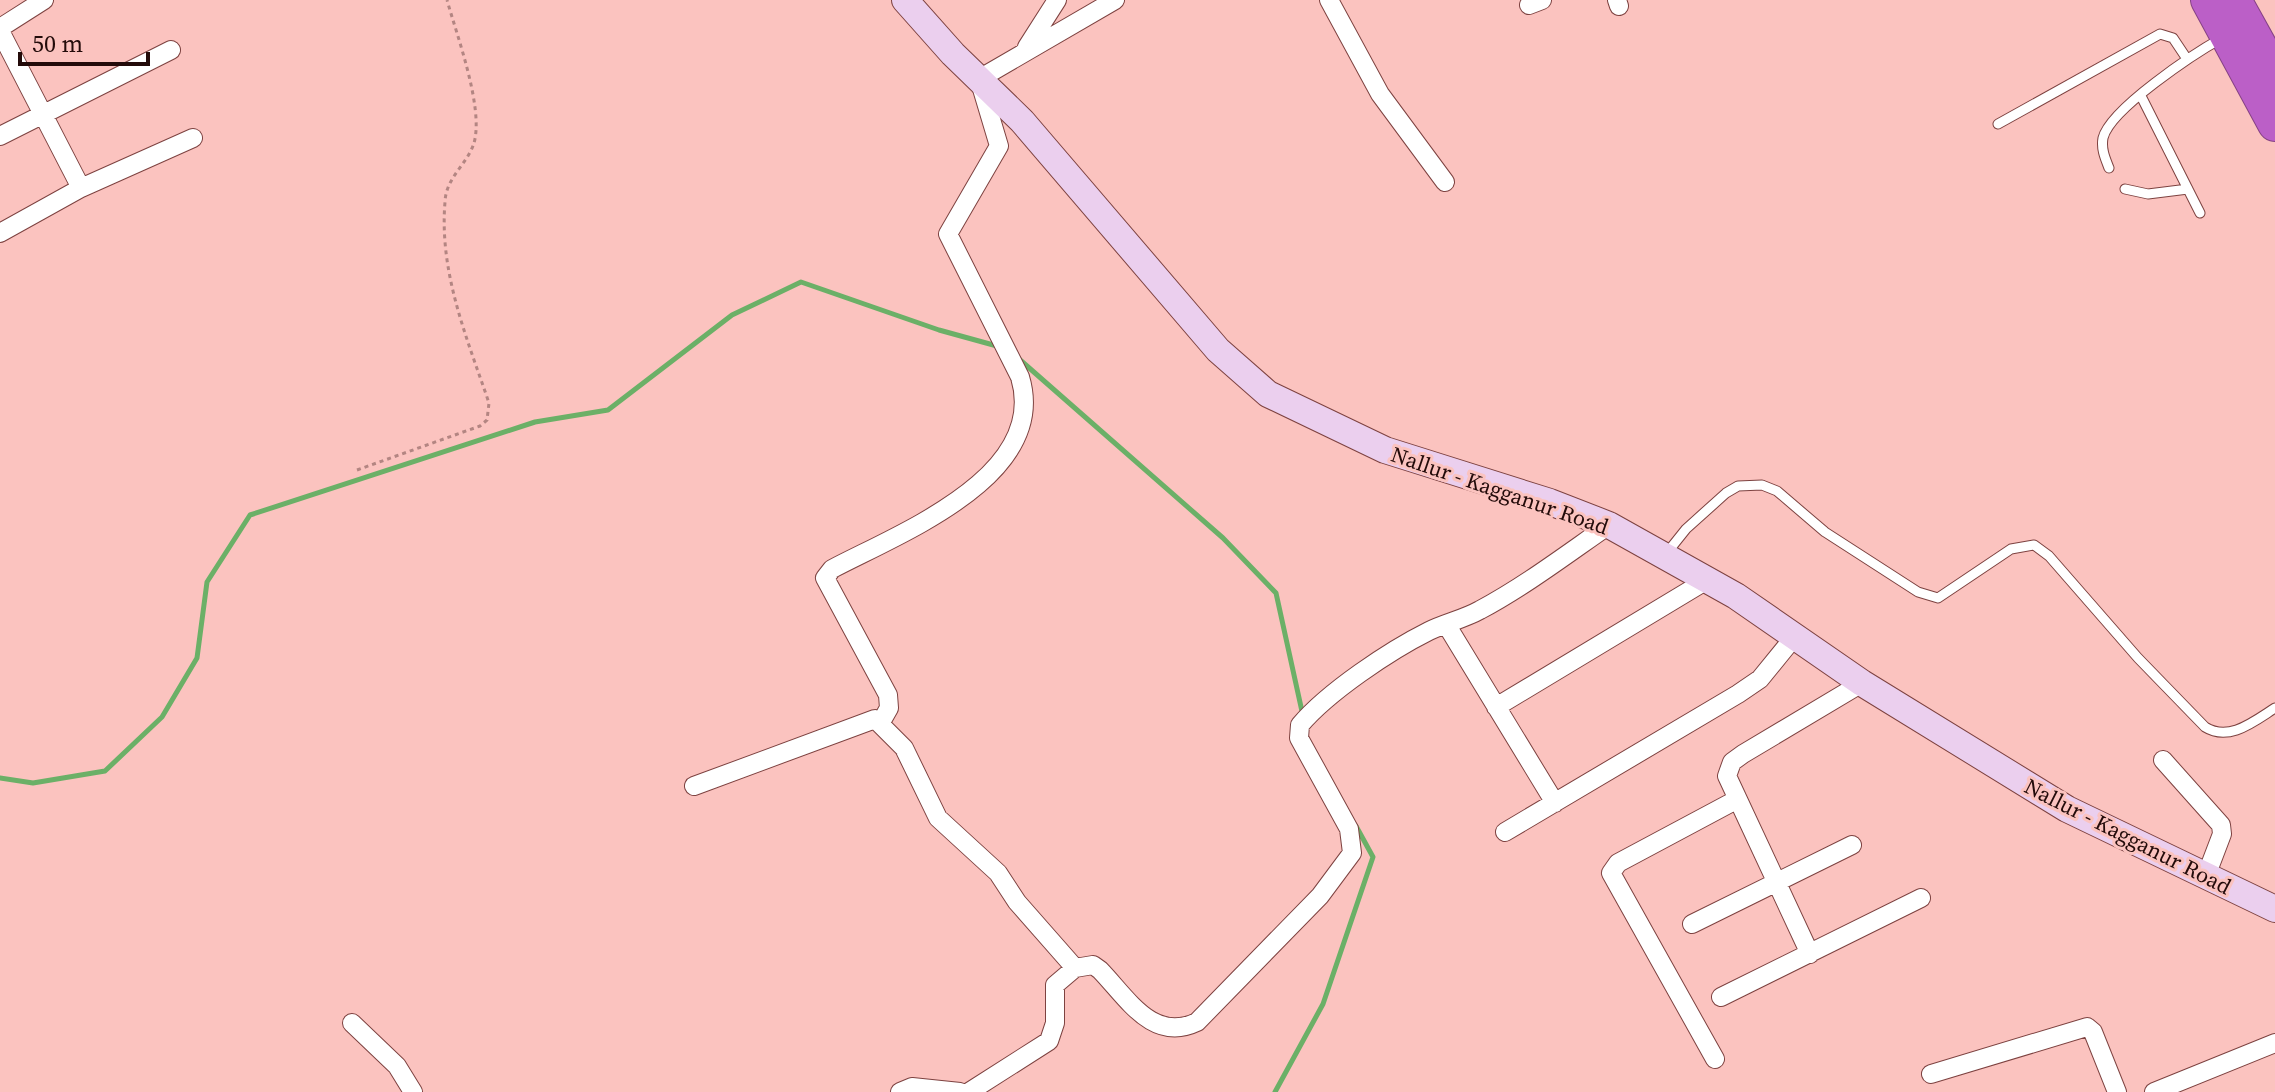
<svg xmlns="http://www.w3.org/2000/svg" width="2275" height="1092" font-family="'Source Serif 4',serif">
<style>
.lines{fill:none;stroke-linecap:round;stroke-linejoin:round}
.stream{stroke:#6bb067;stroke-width:5}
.lane-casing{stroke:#7d4240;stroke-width:11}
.street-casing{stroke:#7d4240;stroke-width:20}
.secondary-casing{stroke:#7d4240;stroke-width:28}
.highway-casing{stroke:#864285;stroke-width:36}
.path{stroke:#b38582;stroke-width:3;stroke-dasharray:4 4;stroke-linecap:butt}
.lane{stroke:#fff;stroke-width:9}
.street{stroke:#fff;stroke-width:18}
.secondary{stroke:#ebcfee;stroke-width:26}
.highway{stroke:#bb5fc7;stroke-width:34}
.labels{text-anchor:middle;stroke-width:6;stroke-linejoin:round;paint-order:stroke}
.street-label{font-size:22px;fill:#230b0a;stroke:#fbc3bf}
</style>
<rect width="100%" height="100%" fill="#fbc3bf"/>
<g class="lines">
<path class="stream" d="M 1019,359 L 1223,538 L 1276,593 L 1303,716
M 0,778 L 33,783 L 105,771 L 162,717 L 197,658 L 207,582 L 250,515 L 535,422 L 608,410 L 732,315 L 801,282 L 939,330 L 997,346
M 1275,1092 L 1323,1004 L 1373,857 L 1356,826"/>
<g class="lane-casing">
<path id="lane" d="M 2141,96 L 2200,213
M 1998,124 L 2160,34 L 2173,38 L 2187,59
M 2109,168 C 2105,158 2101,149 2103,138 C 2110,109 2195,53 2222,38
M 2125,189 L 2148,194 L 2188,189
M 1666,554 L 1686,529 L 1726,493 L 1738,486 L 1762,485 L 1777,491 L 1825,532 L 1918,592 L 1938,598 L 2011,549 L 2034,545 L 2049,556 L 2138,658 L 2205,727 C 2229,742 2253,722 2275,708"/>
</g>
<g class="street-casing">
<path id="street" d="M 1329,0 L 1380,94 L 1445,182
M 1617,0 L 1619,6
M 1529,5 L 1542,0
M 0,28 L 44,0
M 0,31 L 81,188 L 0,233
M 1027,47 L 1057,0
M 0,136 L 171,50
M 81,188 L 193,138
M 1446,624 L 1555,803
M 1496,707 L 1707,580
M 881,722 L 889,708 L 888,695 L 825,578 L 832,569 C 900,533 1050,476 1020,377 L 948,234 L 999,146 L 979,79 L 1115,0
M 2163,760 L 2221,825 L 2222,834 L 2206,876
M 694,786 L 875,719 L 904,748 L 938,818 L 998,873 L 1017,902 L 1075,968
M 1505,832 L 1738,694 L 1760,679 L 1795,636
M 1692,924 L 1852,845
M 1810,954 L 1727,776 L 1732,762 L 1743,754 L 1862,683
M 1721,997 L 1921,898
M 352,1023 L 397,1066 L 413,1092
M 1715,1059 L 1611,873 L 1618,863 L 1736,800
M 1931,1074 L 2087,1027 L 2093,1032 L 2117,1092
M 900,1092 L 912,1087 L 960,1092
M 969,1092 L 1049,1041 L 1055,1023 L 1055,985 L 1075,968 L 1093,965 L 1100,970 C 1128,999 1153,1043 1197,1022 L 1320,896 L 1352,853 L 1349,829 L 1299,738 L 1300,725 C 1328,692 1389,651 1429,631 C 1445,623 1464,619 1480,610 C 1525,586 1567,554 1609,525
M 2154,1092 L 2275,1043"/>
</g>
<g class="secondary-casing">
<path id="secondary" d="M 905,0 L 953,54 L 1022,121 L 1218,350 L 1268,394 L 1385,450 L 1550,502 L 1609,525 L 1736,596 L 1862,683 L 2067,809 L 2275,909"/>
</g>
<g class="highway-casing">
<path id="highway" d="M 2208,0 L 2275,124
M 2234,0 L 2275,74"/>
</g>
<path class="path" d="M 357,470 L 480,426 L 487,420 L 489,403 C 467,338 439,273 445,202 C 446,177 467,165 474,143 C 484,108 457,36 447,0"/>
<use href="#lane" class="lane"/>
<use href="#street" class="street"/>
<use href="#secondary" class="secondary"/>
<use href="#highway" class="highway"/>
</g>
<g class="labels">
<g class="street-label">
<text transform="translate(1500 490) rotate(19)" y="8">Nallur - Kagganur Road</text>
<text transform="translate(2128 836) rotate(27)" y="8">Nallur - Kagganur Road</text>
</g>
</g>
<path d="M20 52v12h128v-12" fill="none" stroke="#230b0a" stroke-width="4"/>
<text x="32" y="52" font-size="24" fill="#230b0a" stroke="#fbc3bf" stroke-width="6" paint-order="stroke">50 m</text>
</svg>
